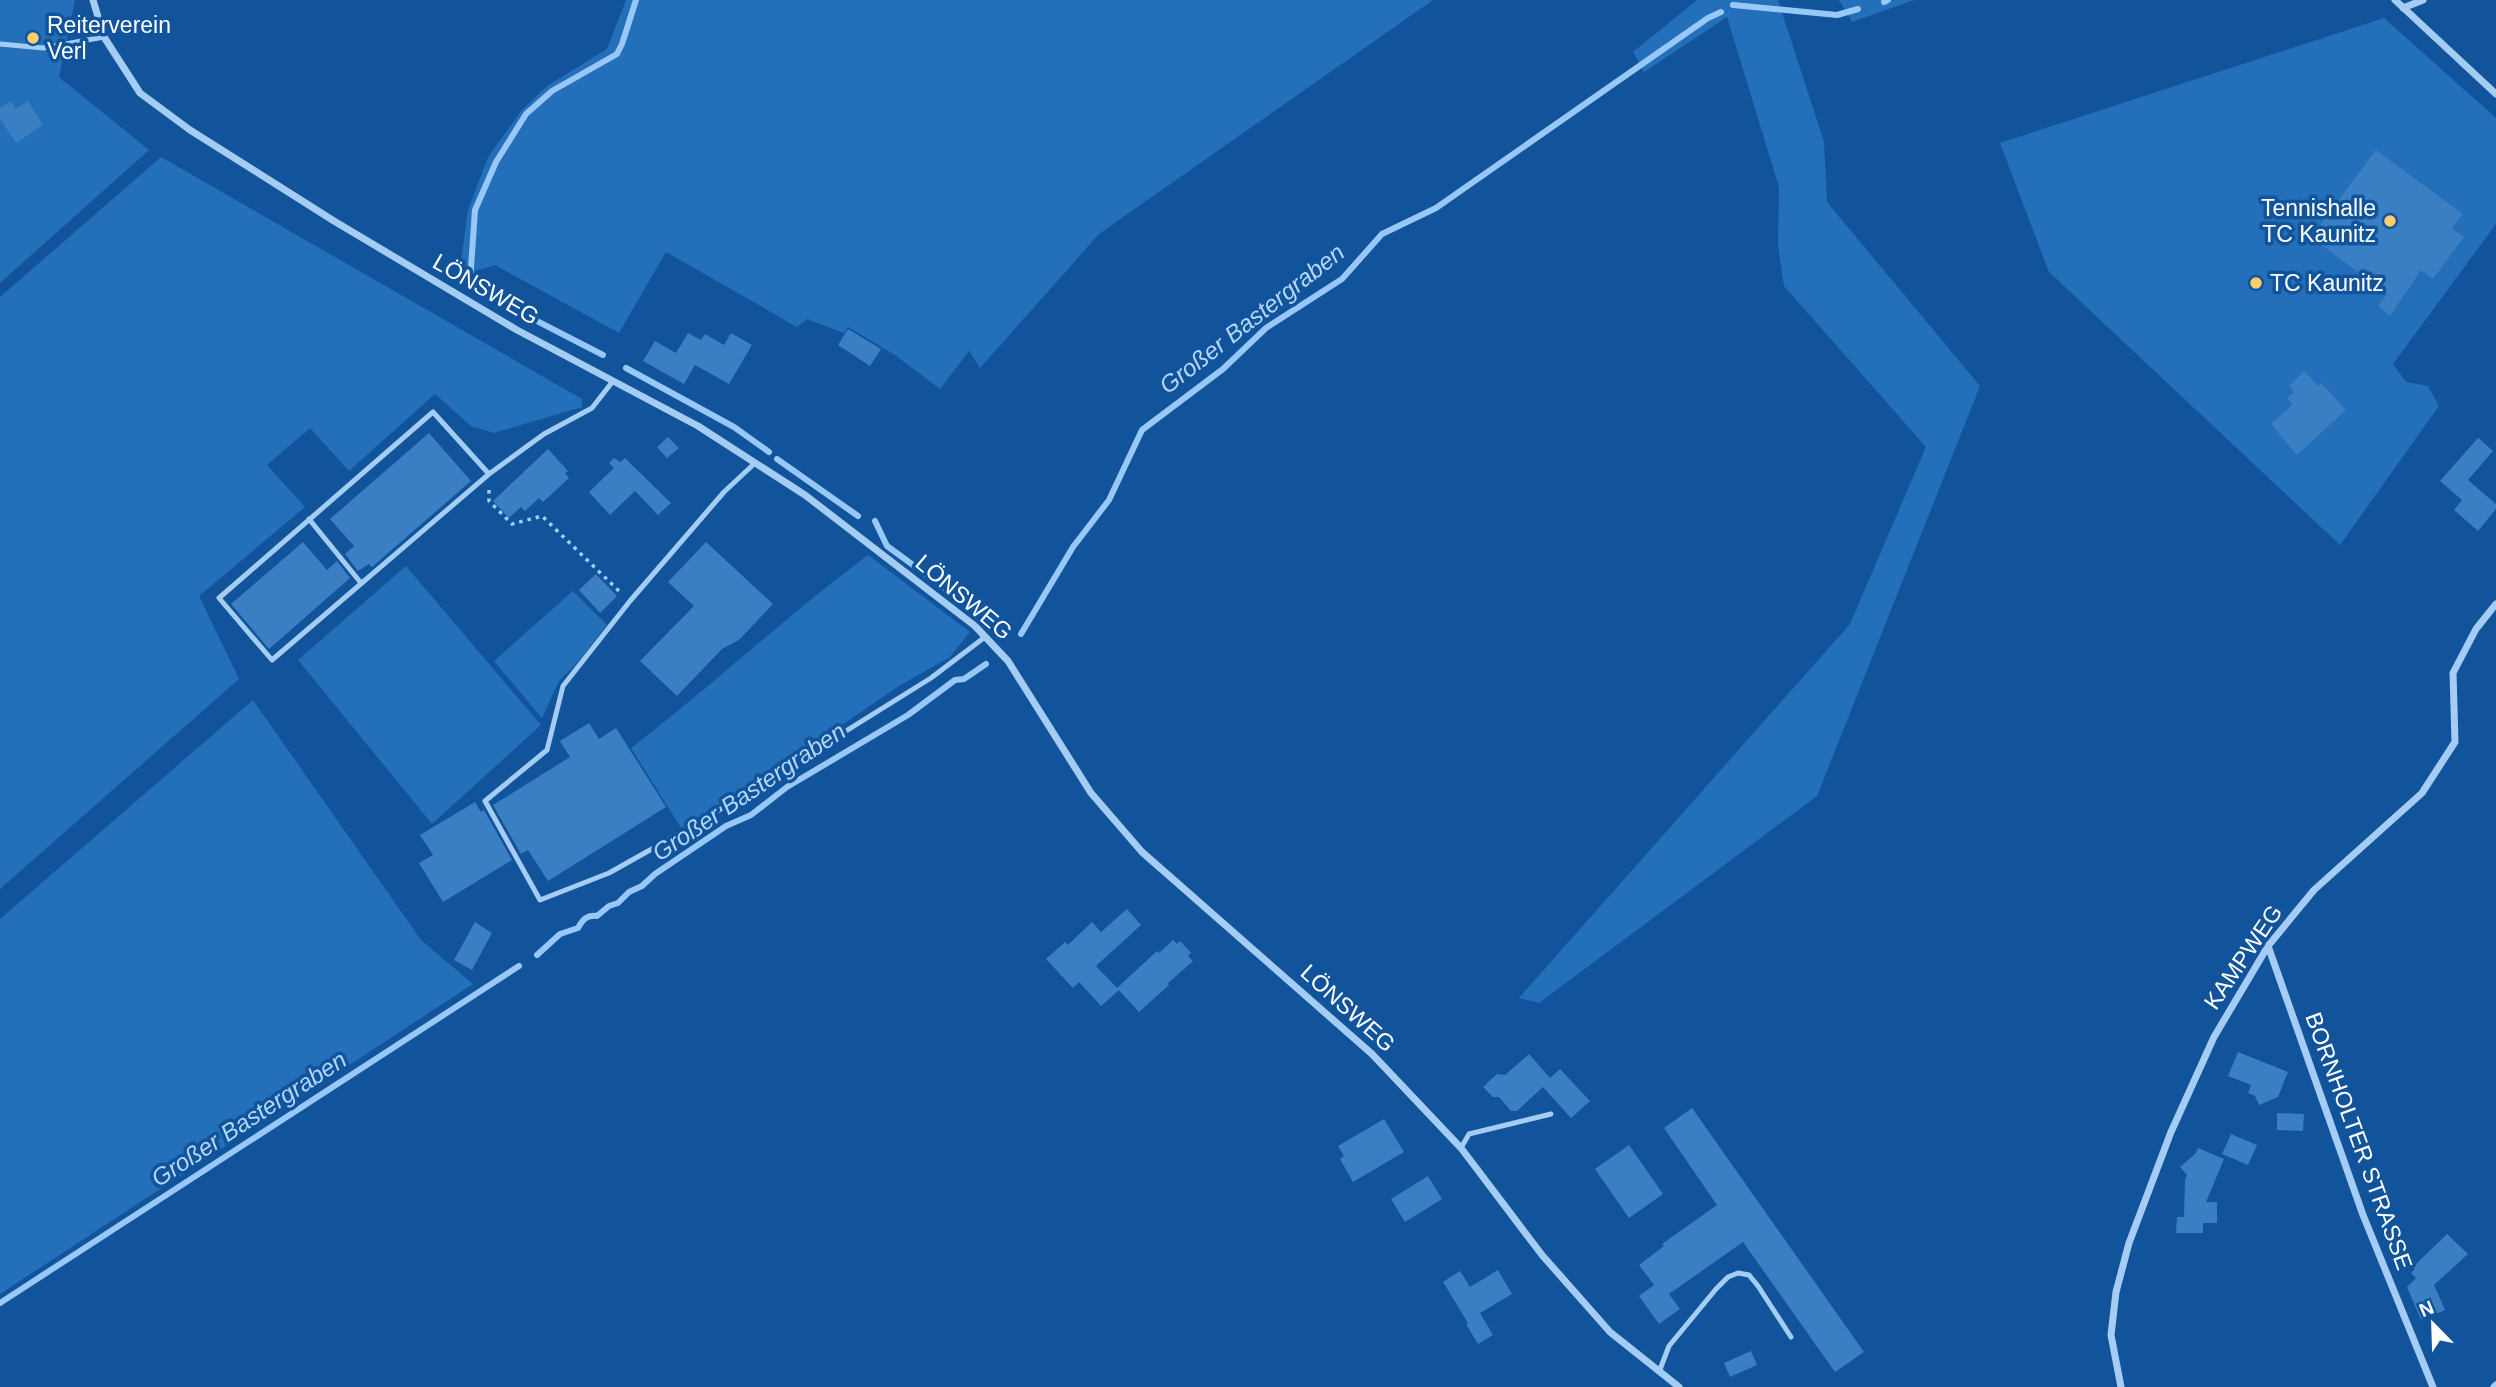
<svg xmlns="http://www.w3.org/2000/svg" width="2496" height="1387" font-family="Arial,sans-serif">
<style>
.green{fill:#246fba}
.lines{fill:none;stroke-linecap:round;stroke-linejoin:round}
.stream{stroke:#97c8f7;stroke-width:6}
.building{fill:#3a7ec3}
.path{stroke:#a5cdf4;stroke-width:3.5;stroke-dasharray:3.5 5;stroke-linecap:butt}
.service{stroke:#a5cdf4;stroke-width:5}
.minor{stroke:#a5cdf4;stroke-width:7}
.poi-dot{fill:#ffcd69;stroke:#11549c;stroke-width:2.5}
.labels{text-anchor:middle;stroke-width:7;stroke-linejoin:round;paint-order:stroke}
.poi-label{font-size:23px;fill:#fff;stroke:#11549c;text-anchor:start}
.street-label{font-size:23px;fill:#fff;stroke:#11549c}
.water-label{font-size:24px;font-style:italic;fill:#b2d7fb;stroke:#11549c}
</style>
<rect width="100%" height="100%" fill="#11549c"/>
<path class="green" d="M 0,0 L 75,0 L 59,77 L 149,150 L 0,283 Z
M 626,0 L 1433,0 L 1099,234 L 980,368 L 969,351 L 940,389 L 895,355 L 848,327 L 844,333 L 807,319 L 797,327 L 666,252 L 619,333 L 495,265 L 459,276 L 468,210 L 488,157 L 522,110 L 547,86 L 607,49 Z
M 1697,0 L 1778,0 L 1824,142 L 1827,202 L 1980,386 L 1817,796 L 1539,1003 L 1519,998 L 1850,624 L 1926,447 L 1784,286 L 1778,245 L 1779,187 L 1727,17 L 1644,72 L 1633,52 Z
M 1839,0 L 1914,0 L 1852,22 Z
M 2384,18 L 2496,118 L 2496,224 L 2393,364 L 2406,382 L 2428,386 L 2439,406 L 2340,545 L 2049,272 L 2000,143 Z
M 161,157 L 582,399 L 582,407 L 494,433 L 471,426 L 435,394 L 349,471 L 310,428 L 267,465 L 305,507 L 199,596 L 239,679 L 0,889 L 0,297 Z
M 868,555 L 970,632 L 950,657 L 899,686 L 796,756 L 681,828 L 631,748 C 712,686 786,616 868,555 Z
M 406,566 L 541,725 L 432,824 L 298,660 Z
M 573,591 L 607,625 L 578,662 L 559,681 L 542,718 L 494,661 Z
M 253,700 L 421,940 L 473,984 L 0,1294 L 0,919 Z"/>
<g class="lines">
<path class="stream" d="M 1884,2 L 1888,0
M 1733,5 L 1837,15 L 1858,9
M 603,355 L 473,288 L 470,282 L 475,210 L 496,162 L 526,114 L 552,91 L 617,54 L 622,44 L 636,0
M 626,368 L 734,427 L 769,452
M 777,459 L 858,516
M 875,521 L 887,546 L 1002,630
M 1021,634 L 1073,547 L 1109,500 L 1142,430 L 1223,369 L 1266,328 L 1342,279 L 1382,234 L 1436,208 L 1708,18 L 1721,12
M 537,955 L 560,934 L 578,928 C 583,919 587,915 597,916 L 609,906 L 618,903 L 629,892 L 642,886 L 655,874 L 726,826 L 751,815 L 787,787 L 908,715 L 955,680 L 964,679 L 986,664
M 0,1303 L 519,966"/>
</g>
<path class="building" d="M 11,101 L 16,109 L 28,101 L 43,125 L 16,143 L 0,119 L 0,108 Z
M 2376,150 L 2463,214 L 2452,228 L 2464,237 L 2433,279 L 2421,270 L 2390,316 L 2378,306 L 2387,294 L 2393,298 L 2311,237 Z
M 848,329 L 881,349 L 870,366 L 838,345 Z
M 688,333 L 701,340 L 705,334 L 724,345 L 731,333 L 752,345 L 729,384 L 695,365 L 684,384 L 643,361 L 655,341 L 676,353 Z
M 2304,371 L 2318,386 L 2321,383 L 2346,410 L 2297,455 L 2271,424 L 2293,404 L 2287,398 L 2294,392 L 2289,386 Z
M 429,433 L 471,481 L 372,567 L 369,564 L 358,571 L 345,554 L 354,546 L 330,519 Z
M 668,437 L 679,448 L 667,458 L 657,447 Z
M 2478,438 L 2493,451 L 2468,480 L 2496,504 L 2496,509 L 2478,531 L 2454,510 L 2462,500 L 2440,481 Z
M 548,449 L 568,471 L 565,473 L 569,478 L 543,502 L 539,498 L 525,511 L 521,507 L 509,518 L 493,501 Z
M 614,458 L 620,462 L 625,458 L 671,503 L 658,515 L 635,491 L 610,515 L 589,492 L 614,468 L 609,463 Z
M 303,542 L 327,570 L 337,561 L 350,578 L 269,649 L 231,604 Z
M 706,542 L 773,604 L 739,640 L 722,649 L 677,696 L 640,661 L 694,606 L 668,582 Z
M 596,574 L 617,596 L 600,613 L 579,590 Z
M 589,723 L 599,739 L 616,728 L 666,807 L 548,881 L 528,850 L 521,854 L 493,805 L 570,757 L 560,741 Z
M 475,802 L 481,812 L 484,810 L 512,860 L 443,902 L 419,863 L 433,855 L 420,835 Z
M 1127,909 L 1141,925 L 1096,966 L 1119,990 L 1101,1006 L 1079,982 L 1073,988 L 1046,959 L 1065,942 L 1068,945 L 1092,922 L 1101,932 Z
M 475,922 L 492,933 L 472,970 L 454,960 Z
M 1173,940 L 1177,944 L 1180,941 L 1191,953 L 1188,956 L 1193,961 L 1168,983 L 1169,985 L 1139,1012 L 1117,988 L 1157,951 L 1159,953 Z
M 2238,1052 L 2288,1072 L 2278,1097 L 2259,1105 L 2255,1096 L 2248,1093 L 2251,1085 L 2228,1076 Z
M 1529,1054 L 1550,1078 L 1560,1069 L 1590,1101 L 1571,1118 L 1543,1087 L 1517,1111 L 1511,1111 L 1499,1097 L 1493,1097 L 1483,1087 L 1497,1074 L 1505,1075 Z
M 1692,1108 L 1864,1352 L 1835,1372 L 1743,1242 L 1669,1294 L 1680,1309 L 1659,1324 L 1639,1296 L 1654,1285 L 1639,1265 L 1664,1246 L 1662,1244 L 1717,1205 L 1664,1128 Z
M 2277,1113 L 2304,1114 L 2303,1131 L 2277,1130 Z
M 1384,1119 L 1404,1152 L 1353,1182 L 1340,1159 L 1344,1156 L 1338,1146 Z
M 2231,1134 L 2257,1145 L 2248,1165 L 2222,1154 Z
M 1629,1145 L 1663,1194 L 1629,1218 L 1595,1169 Z
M 2198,1148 L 2224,1159 L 2206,1202 L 2217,1202 L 2217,1223 L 2203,1223 L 2203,1233 L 2176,1233 L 2177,1217 L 2184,1217 L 2185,1180 L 2187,1175 L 2180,1167 L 2195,1154 Z
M 1428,1176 L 1442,1199 L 1405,1222 L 1391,1199 Z
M 2447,1234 L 2468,1254 L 2434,1285 L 2445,1310 L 2421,1320 L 2407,1287 L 2416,1278 L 2411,1273 L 2415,1269 L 2413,1267 Z
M 1498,1270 L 1512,1294 L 1480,1313 L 1493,1335 L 1478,1344 L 1466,1324 L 1468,1323 L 1443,1282 L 1460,1271 L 1470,1287 Z
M 1751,1351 L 1757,1365 L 1730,1377 L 1724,1363 Z"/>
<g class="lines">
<path class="path" d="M 489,490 L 489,501 L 512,524 L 542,516 L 621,593"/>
<path class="service" d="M 0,44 L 43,48 L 104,37
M 755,463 L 724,492 L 630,601 L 563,686 L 547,750 L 485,801 L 540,900 L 609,873 L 700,822 L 931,678 L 985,637
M 489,474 L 433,412 L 219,598 L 272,660 L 489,474 L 544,434 L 592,408 L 613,381
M 309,519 L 361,583
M 1461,1148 L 1469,1134 L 1551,1114
M 1659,1372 L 1669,1346 L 1716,1289 L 1728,1277 L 1738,1273 L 1749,1275 L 1758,1286 L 1791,1337"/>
<path class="minor" d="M 93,0 L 104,37 L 140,93 L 190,130 L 334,221 L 517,330 L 698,426 L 805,495 L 975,626 L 1008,661 L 1091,793 L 1142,852 L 1372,1054 L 1461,1148 L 1542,1255 L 1610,1332 L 1679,1387
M 2395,0 L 2496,94
M 2403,8 L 2423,0
M 2268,946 L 2363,1215 L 2433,1387
M 2121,1387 L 2111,1335 L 2116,1292 L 2129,1243 L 2171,1132 L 2214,1037 L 2268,946 L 2314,890 L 2422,793 L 2455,742 L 2453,673 L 2476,629 L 2496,604
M 2494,1387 L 2496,1385"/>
</g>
<g class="poi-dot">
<circle cx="33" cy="38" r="7"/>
<circle cx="2390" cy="221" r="7"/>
<circle cx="2256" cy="283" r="7"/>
</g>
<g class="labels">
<g class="poi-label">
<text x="47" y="33">Reiterverein<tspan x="47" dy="26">Verl</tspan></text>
<text x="2376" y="216" text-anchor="end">Tennishalle<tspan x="2376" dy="26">TC Kaunitz</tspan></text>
<text x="2270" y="291">TC Kaunitz</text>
</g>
<g class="street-label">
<text transform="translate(486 289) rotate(30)" y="8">LÖNSWEG</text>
<text transform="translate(964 597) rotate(40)" y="8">LÖNSWEG</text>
<text transform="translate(2243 957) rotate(-56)" y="8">KAMPWEG</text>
<text transform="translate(1348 1008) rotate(42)" y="8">LÖNSWEG</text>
<text transform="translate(2359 1141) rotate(70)" y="8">BORNHOLTER STRASSE</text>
</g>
<g class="water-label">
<text transform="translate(1252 319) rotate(-38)" y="8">Großer Bastergraben</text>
<text transform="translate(749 792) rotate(-34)" y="8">Großer Bastergraben</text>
<text transform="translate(249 1119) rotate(-33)" y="8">Großer Bastergraben</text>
</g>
</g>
<g transform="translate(2433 1324) rotate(337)" stroke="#11549c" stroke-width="5" paint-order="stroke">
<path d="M0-5L12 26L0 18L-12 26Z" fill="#ffffff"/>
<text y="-10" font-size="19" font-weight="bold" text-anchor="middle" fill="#ffffff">N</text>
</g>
</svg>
